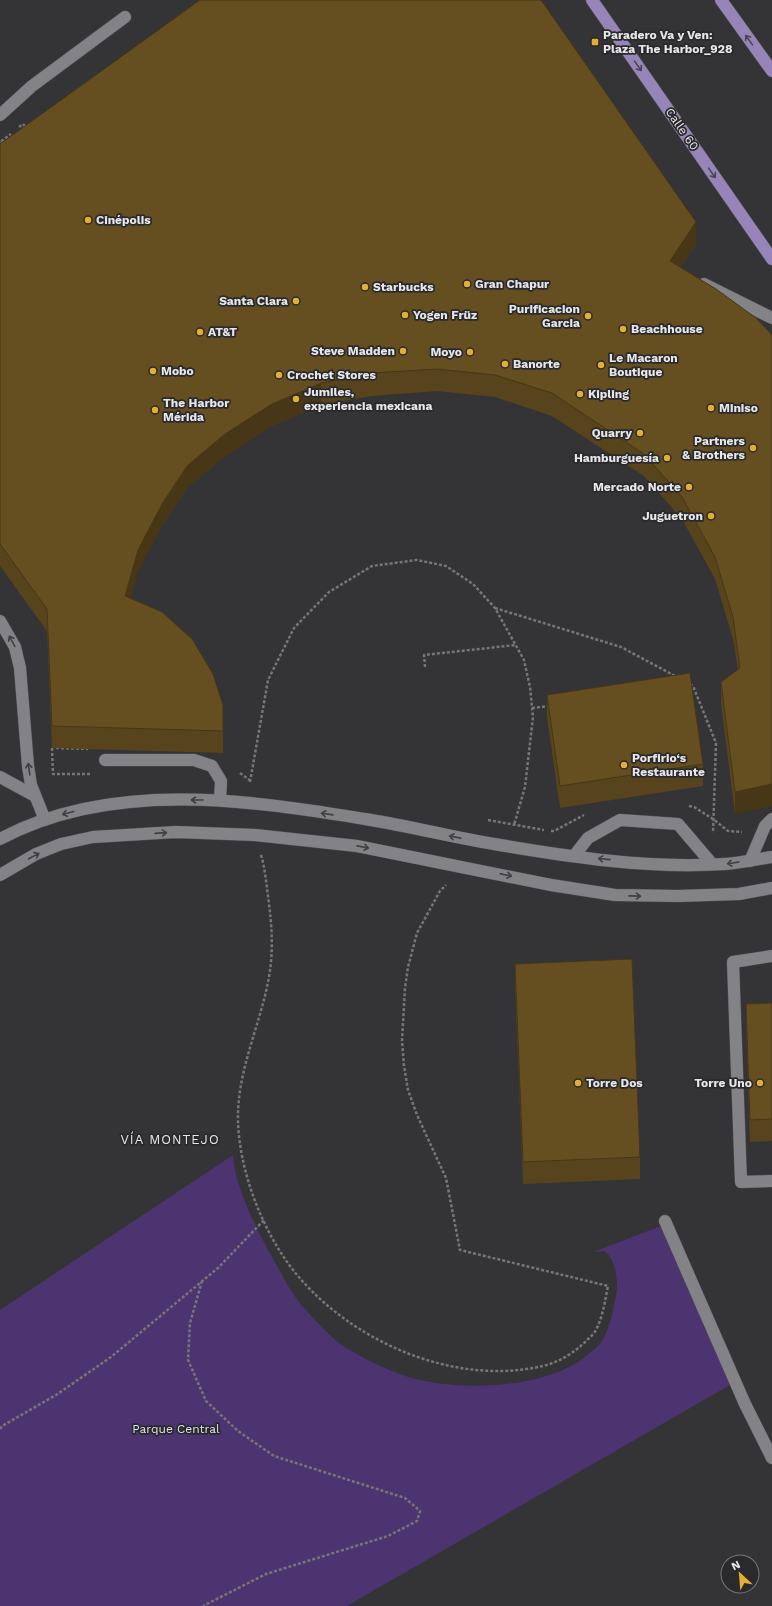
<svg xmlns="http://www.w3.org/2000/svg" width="772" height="1606" font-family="'Work Sans',sans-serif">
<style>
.green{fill:#4b346f}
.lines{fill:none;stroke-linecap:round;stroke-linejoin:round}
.lane-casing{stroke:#515053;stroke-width:13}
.street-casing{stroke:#515053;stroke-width:13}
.primary-casing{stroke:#515053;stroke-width:13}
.path{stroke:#767578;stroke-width:2.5;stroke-dasharray:3 2;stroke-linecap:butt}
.lane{stroke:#838286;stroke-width:12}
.street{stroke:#838286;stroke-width:12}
.primary{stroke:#9784b8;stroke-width:12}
.wall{fill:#57441c}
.shaded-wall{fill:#473717}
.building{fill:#654f21;stroke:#473717}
.oneway{stroke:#4b4456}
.oneway2{stroke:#403f42}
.poi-dot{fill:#e2af34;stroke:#2a292c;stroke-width:1.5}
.labels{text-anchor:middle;stroke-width:3.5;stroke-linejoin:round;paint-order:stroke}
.poi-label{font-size:12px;font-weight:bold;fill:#e7e7e9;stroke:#2a292c;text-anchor:start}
.street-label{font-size:12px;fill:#e7e7e9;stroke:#2a292c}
.park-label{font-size:12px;fill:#e4ddf2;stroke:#2a292c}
.neighbourhood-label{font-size:13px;letter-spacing:1px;fill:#e7e7e9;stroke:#2a292c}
</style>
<rect width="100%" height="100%" fill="#343336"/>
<path class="green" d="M 233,1155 C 235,1190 261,1238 279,1269 C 283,1276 287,1285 292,1292 C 302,1308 325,1331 339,1343 C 358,1356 390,1372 412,1378 C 462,1392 552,1389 591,1352 C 595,1349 599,1345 602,1341 C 609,1329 612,1315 615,1301 C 619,1286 617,1261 605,1251 L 593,1252 L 661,1226 L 730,1385 L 347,1606 L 0,1606 L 0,1310 Z"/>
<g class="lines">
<g class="lane-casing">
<path id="lane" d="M 0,115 L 32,86 L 125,17
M 704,284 L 772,318
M 105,760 L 194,760 L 212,766 L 221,781 L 220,800
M 0,777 L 35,796
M 574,856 L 588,838 L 620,820 L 678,824 L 712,864
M 750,861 L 765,826 L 772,819
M 772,956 L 733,962 L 741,1182 L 772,1181
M 665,1221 L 745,1404 L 772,1458"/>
</g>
<g class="street-casing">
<path id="street" d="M 0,621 L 15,647 L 20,668 L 28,766 L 31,785 L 45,820
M 0,839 C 112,779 251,800 371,820 C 412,827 453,837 494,844 C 570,857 648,869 725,864 C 741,863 757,859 772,857
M 0,875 L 36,854 L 61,844 L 93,837 L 176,832 L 255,835 L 357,846 L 551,885 L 615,895 L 678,896 L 739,894 L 772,888"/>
</g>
<g class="primary-casing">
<path id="primary" d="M 592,0 L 772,259
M 721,0 L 772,71"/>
</g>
<path class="path" d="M 19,127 L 23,124 L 27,129
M 2,145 L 0,142 L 11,134
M 495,608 L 621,647 L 677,677
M 425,667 L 424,655 L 516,645
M 690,684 L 693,686 L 716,743 L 713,833
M 532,708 L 550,706
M 52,748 L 53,774 L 91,774
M 56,748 L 88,749
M 240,773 L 252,782
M 250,782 L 268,680 L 294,628 L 329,592 L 372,566 L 417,560 L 446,566 L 473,584 L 495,608 L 524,660 L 530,687 L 533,717 L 525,787 L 514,825
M 689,806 L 694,807 L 713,819 L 728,831 L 742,832
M 488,820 L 544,830
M 551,831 L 554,831 L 584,815
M 261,855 C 265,868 266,882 268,896 C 272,926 274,953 268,982 C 259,1028 237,1072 238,1120 C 239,1172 264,1236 298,1276 C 351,1339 444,1381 526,1369 C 551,1366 567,1359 585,1342 C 589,1338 594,1334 596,1330 C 603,1316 605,1301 608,1286 L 460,1250 L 446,1178 L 417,1115 L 408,1090 L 404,1066 L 402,1041 L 405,988 L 408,967 L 417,933 L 440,891 L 446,885
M 202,1281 L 190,1323 L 188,1360 L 206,1401 L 238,1431 L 274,1456 L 405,1498 L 420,1511 L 417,1521 L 388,1536 L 266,1574 L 203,1606
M 0,1429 L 2,1426 L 56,1395 L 111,1357 L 218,1268 L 264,1220"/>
<use href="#lane" class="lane"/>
<use href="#street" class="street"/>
<use href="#primary" class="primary"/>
</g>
<path class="wall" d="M 0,144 L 696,244 L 680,268 L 756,318 L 735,814 L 721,704 L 721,682 L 738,670 L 733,639 L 715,579 L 682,519 L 644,476 L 552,416 L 495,397 L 437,391 L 372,396 L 321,405 L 272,426 L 225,456 L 187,488 L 162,526 L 138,572 L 130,598 L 223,705 L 223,753 L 52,748 L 47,631 L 0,566 Z
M 547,695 L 703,764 L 703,786 L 560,808 L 547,717 Z
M 515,964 L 640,1157 L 640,1179 L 523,1184 L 515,986 Z
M 772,1003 L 772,1141 L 750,1142 L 746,1026 L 746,1004 Z"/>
<path class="shaded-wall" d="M 696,222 L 696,244 L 670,283 L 670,261 Z
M 321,383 L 321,405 L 272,426 L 225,456 L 187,488 L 162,526 L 138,572 L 125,618 L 125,596 L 138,550 L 162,504 L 187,466 L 225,434 L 272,404 Z
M 772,784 L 772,806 L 735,814 L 735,792 Z"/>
<path class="building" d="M 200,0 L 541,0 L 696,222 L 670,261 L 716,289 L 756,318 L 772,335 L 772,784 L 735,792 L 721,682 L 740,668 L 733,617 L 715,557 L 682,497 L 644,454 L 552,393 L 495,375 L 437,369 L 372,373 L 321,383 L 272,404 L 225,434 L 187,466 L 162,504 L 138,550 L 125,596 L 162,612 L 192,639 L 213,674 L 223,705 L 223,731 L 52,726 L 47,609 L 0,544 L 0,144 Z
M 690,673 L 703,764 L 560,786 L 547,695 Z
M 632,959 L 640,1157 L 523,1162 L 515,964 Z
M 772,1003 L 772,1119 L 750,1120 L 746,1004 Z"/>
<defs><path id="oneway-shaft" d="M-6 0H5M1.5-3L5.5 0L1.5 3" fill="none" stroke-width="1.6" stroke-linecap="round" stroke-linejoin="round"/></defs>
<g class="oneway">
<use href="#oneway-shaft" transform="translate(749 40) rotate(-126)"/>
<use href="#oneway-shaft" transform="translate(638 66) rotate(55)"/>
<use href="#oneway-shaft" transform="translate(712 173) rotate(55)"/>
</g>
<g class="oneway2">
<use href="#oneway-shaft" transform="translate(12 641) rotate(-118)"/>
<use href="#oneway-shaft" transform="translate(29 769) rotate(-98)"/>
<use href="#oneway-shaft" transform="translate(197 800) rotate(-180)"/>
<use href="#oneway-shaft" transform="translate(68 813) rotate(165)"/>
<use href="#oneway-shaft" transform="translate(327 814) rotate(-172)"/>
<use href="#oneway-shaft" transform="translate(161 833) rotate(-4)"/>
<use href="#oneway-shaft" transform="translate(455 837) rotate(-169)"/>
<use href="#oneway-shaft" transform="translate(363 847) rotate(11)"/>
<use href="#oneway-shaft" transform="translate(34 856) rotate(-28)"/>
<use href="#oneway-shaft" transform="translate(604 859) rotate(-174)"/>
<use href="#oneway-shaft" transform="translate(733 863) rotate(171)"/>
<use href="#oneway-shaft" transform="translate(506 875) rotate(12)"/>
<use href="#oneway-shaft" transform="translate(635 896) rotate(1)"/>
</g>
<g class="poi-dot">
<rect x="591" y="38" width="8" height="8" rx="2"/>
<circle cx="88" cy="220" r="4"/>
<circle cx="467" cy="284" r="4"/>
<circle cx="365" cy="287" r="4"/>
<circle cx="296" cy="301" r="4"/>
<circle cx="405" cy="315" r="4"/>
<circle cx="588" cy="316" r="4"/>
<circle cx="623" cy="329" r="4"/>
<circle cx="200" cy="332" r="4"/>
<circle cx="403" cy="351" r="4"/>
<circle cx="470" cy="352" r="4"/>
<circle cx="505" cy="364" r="4"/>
<circle cx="601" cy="365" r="4"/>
<circle cx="153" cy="371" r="4"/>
<circle cx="279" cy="375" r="4"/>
<circle cx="580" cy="394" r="4"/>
<circle cx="296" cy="399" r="4"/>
<circle cx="711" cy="408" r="4"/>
<circle cx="155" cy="410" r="4"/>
<circle cx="640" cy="433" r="4"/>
<circle cx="753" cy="448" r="4"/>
<circle cx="667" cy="458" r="4"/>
<circle cx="689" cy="487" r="4"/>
<circle cx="711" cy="516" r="4"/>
<circle cx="624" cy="765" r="4"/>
<circle cx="578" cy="1083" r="4"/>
<circle cx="760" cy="1083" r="4"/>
</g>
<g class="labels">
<g class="poi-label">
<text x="603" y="39">Paradero Va y Ven:<tspan x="603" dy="14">Plaza The Harbor_928</tspan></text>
<text x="96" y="224">Cinépolis</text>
<text x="475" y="288">Gran Chapur</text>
<text x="373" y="291">Starbucks</text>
<text x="288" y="305" text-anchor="end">Santa Clara</text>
<text x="580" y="313" text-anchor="end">Purificacion<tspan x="580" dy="14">Garcia</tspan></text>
<text x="413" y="319">Yogen Früz</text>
<text x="631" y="333">Beachhouse</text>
<text x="208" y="336">AT&amp;T</text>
<text x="395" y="355" text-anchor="end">Steve Madden</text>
<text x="462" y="356" text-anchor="end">Moyo</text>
<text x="609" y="362">Le Macaron<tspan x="609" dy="14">Boutique</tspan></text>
<text x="513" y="368">Banorte</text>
<text x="161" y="375">Mobo</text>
<text x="287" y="379">Crochet Stores</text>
<text x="304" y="396">Jumiles,<tspan x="304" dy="14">experiencia mexicana</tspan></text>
<text x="588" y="398">Kipling</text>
<text x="163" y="407">The Harbor<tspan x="163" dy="14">Mérida</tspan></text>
<text x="719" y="412">Miniso</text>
<text x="632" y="437" text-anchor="end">Quarry</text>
<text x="745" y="445" text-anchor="end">Partners<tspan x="745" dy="14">&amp; Brothers</tspan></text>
<text x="659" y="462" text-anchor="end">Hamburguesía</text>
<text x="681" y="491" text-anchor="end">Mercado Norte</text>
<text x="703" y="520" text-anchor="end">Juguetron</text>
<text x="632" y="762">Porfirio‘s<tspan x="632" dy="14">Restaurante</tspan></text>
<text x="586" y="1087">Torre Dos</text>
<text x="752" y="1087" text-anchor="end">Torre Uno</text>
</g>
<g class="street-label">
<text transform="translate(682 129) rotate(55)" y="4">Calle 60</text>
</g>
<g class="park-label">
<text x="176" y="1433">Parque Central</text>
</g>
<g class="neighbourhood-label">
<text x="170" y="1144">VÍA MONTEJO</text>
</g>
</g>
<g transform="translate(740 1574) rotate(334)"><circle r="19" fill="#2a292c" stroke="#767578"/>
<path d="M0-3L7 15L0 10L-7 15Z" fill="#e2af34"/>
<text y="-6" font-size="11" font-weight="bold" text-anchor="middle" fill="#e7e7e9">N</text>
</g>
</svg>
